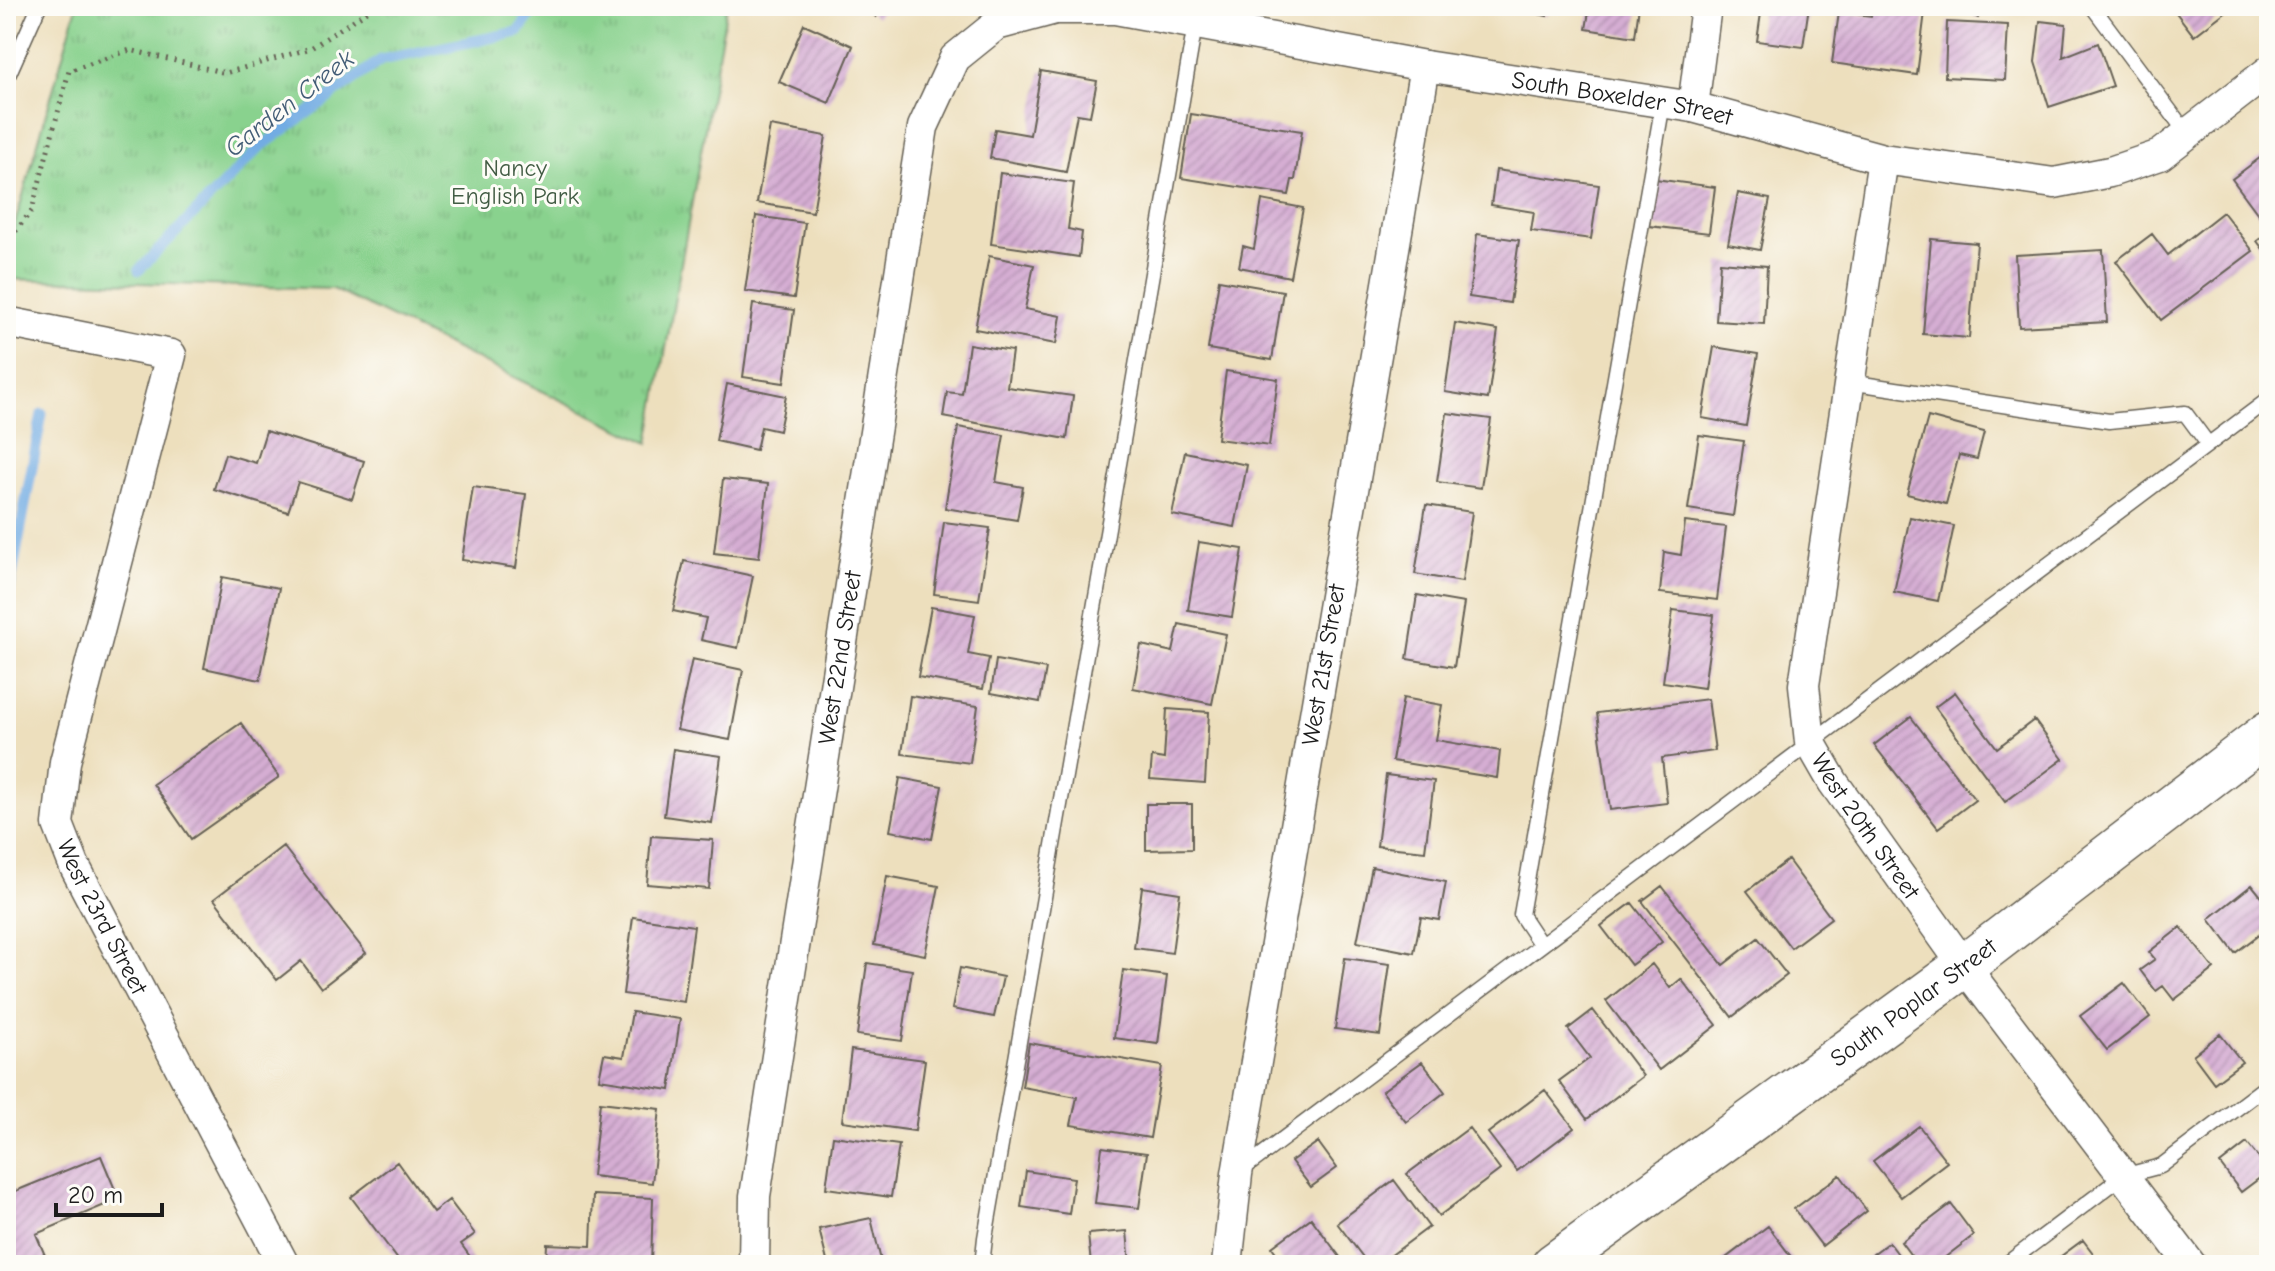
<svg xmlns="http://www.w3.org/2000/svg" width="2275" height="1271" font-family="'Comic Neue',sans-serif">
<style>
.grass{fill:url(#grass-tufts);stroke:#527755;stroke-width:2}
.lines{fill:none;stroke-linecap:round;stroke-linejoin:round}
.stream{stroke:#72ace3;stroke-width:11}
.building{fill:url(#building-hatch)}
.service-casing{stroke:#656054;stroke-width:17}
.minor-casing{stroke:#656054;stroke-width:33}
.secondary-casing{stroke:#656054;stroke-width:45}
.path{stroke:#656054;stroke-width:5;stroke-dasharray:2 6;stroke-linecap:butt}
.service{stroke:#fff;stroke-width:14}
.minor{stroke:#fff;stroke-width:30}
.secondary{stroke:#fff;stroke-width:42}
.labels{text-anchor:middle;stroke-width:6;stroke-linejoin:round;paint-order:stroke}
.street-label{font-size:24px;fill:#1c1c1c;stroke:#fdfcf7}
.park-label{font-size:24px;fill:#425c44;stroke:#fdfcf7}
.water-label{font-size:26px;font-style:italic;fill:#435d76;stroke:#fdfcf7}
</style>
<defs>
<pattern id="grass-tufts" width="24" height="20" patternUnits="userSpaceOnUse" patternTransform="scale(2)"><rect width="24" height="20" fill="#89d28e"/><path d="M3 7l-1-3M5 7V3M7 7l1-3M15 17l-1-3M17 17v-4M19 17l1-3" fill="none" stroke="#76b47a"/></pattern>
<pattern id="building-hatch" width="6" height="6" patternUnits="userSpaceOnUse" patternTransform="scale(2)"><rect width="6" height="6" fill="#d5add3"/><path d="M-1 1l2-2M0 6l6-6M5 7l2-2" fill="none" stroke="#b694b5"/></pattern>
</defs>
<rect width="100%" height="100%" fill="#fdfcf7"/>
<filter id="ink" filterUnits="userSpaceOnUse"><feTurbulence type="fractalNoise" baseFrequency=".0125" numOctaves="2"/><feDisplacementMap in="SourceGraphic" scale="16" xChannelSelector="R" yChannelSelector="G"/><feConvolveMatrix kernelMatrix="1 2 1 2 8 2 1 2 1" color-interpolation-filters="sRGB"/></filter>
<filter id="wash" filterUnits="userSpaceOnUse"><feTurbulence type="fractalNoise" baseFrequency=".006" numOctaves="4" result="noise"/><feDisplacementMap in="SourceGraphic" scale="32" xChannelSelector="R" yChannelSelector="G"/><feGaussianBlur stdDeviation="1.8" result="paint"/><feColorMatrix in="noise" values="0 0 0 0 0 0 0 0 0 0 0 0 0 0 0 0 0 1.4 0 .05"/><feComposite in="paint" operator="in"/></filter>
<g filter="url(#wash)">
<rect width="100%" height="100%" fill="#eddfbd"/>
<path class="grass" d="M 77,6 L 727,6 L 649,443 L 333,289 L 6,279 L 6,255 Z"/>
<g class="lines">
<path class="stream" d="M 139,270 L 260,147 L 381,60 L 518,32 L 537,6
M 6,607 L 42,414"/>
</g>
<g id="blocks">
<path class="building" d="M 864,6 L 886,6 L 876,17 Z
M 1504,6 L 1549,6 L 1547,16 Z
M 1590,6 L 1639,6 L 1635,37 L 1586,29 Z
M 1762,6 L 1809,6 L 1803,47 L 1757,41 Z
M 1873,6 L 1925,12 L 1917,75 L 1832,63 L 1839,12 L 1871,16 Z
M 1956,6 L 1985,6 L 1978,18 Z
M 2171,6 L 2233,6 L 2194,36 Z
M 2040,21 L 2066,24 L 2063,57 L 2098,43 L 2113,86 L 2049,107 L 2035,62 Z
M 1947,22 L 2008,25 L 2005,80 L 1945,77 Z
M 804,24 L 853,46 L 829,103 L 779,82 Z
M 1041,71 L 1097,81 L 1090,116 L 1077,114 L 1066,172 L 990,158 L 995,129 L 1030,135 Z
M 1191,114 L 1302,131 L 1295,180 L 1292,180 L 1289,195 L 1181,178 Z
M 770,126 L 826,136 L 813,212 L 757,203 Z
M 2269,151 L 2269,229 L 2232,179 Z
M 1496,170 L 1599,185 L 1591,239 L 1531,231 L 1534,212 L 1491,205 Z
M 1000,173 L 1074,183 L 1068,229 L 1082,232 L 1079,257 L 991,244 Z
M 1655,179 L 1715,187 L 1709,233 L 1649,226 Z
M 1738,193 L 1770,199 L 1760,250 L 1728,244 Z
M 1262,200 L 1303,208 L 1290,277 L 1239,267 L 1243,246 L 1254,249 Z
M 2223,212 L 2253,251 L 2161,320 L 2116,261 L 2152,234 L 2168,255 Z
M 756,216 L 805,223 L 794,298 L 745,291 Z
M 2269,232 L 2269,257 L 2257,241 Z
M 1477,234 L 1519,240 L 1510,303 L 1469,297 Z
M 1931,239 L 1977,243 L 1969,338 L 1923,334 Z
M 2103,250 L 2107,322 L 2019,327 L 2015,255 Z
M 989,256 L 1034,265 L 1025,309 L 1061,316 L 1056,344 L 975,329 Z
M 1720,262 L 1767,266 L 1764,324 L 1716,321 Z
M 1219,280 L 1283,291 L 1272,360 L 1208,349 Z
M 753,304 L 794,310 L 784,383 L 743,377 Z
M 1455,323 L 1498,330 L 1488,399 L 1445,392 Z
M 969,344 L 1012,351 L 1007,387 L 1073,396 L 1067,439 L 943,417 L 947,392 L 962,394 Z
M 1714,347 L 1758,354 L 1746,426 L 1702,418 Z
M 1226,371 L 1278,379 L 1269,446 L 1217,439 Z
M 727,384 L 786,396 L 779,431 L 761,427 L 756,450 L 716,441 Z
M 1447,413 L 1491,419 L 1481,488 L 1437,482 Z
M 1928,417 L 1984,432 L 1977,459 L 1959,455 L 1946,504 L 1907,494 Z
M 958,427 L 1004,435 L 996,482 L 1023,487 L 1017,520 L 945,508 Z
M 266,431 L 364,461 L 352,499 L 298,482 L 288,512 L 214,489 L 225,454 L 256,463 Z
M 1699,435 L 1744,441 L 1733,516 L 1688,509 Z
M 1185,452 L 1247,465 L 1235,527 L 1172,515 Z
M 723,479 L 768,484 L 759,558 L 714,553 Z
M 473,487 L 526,494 L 516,568 L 462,560 Z
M 1426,505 L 1472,512 L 1462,582 L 1415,574 Z
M 1910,517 L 1954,526 L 1938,601 L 1894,592 Z
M 944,522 L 990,528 L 979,600 L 934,594 Z
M 1685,522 L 1726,527 L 1717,600 L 1660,593 L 1664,552 L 1681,555 Z
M 1199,542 L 1243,549 L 1232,617 L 1188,610 Z
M 684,561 L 753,576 L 738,648 L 701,640 L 706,618 L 673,611 Z
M 222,577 L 279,588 L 260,680 L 204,668 Z
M 1417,595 L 1464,603 L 1454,667 L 1407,659 Z
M 931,607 L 975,615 L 968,654 L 989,658 L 983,689 L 918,677 Z
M 1673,610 L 1714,615 L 1704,688 L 1663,682 Z
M 1179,624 L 1226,634 L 1212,704 L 1133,688 L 1141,645 L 1173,652 Z
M 692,659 L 743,670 L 730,740 L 677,730 Z
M 996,660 L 1046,669 L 1040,702 L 991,693 Z
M 1955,692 L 1997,748 L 2034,720 L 2063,759 L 2005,802 L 1935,707 Z
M 910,696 L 978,706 L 970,763 L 902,754 Z
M 1403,698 L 1442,705 L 1436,740 L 1500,751 L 1497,778 L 1392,761 Z
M 1708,699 L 1715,751 L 1662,758 L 1667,803 L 1610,810 L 1597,713 Z
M 1167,709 L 1209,712 L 1205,783 L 1150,779 L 1152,757 L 1164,759 Z
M 1911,717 L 1975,800 L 1938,828 L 1874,745 Z
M 241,723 L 279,777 L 191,839 L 153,784 Z
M 673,749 L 721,756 L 712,823 L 664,816 Z
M 1386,775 L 1434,781 L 1425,851 L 1377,846 Z
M 900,778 L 942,786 L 932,839 L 890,831 Z
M 1146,804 L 1192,804 L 1192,849 L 1146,850 Z
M 651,836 L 713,840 L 709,889 L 647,884 Z
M 283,846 L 366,953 L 321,988 L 301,961 L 277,980 L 214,899 Z
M 1788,860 L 1831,918 L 1791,948 L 1747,891 Z
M 1372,867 L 1446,882 L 1439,920 L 1421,917 L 1414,953 L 1357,942 Z
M 887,876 L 939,886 L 925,955 L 874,945 Z
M 2252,885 L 2269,906 L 2269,927 L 2235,953 L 2209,919 Z
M 1662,886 L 1723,965 L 1758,938 L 1787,975 L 1732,1017 L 1642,901 Z
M 1142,887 L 1180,893 L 1172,953 L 1134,948 Z
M 1632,903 L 1662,942 L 1631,965 L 1601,926 Z
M 633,917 L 694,926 L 684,1002 L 623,994 Z
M 2181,927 L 2214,969 L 2174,1000 L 2163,986 L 2156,991 L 2140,970 L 2155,959 L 2149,952 Z
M 1345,958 L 1390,964 L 1380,1035 L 1335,1029 Z
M 867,963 L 912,970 L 902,1041 L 857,1035 Z
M 1652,964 L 1670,988 L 1681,979 L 1717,1025 L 1659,1070 L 1606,1001 Z
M 960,968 L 1003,977 L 994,1017 L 952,1009 Z
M 1123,970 L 1167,976 L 1158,1044 L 1114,1038 Z
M 2124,983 L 2150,1017 L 2107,1050 L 2080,1016 Z
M 1593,1010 L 1643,1076 L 1587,1119 L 1559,1081 L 1590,1058 L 1568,1029 Z
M 632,1012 L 680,1019 L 670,1090 L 599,1079 L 604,1054 L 624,1057 Z
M 2220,1034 L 2242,1062 L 2214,1083 L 2193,1055 Z
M 1029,1043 L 1162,1066 L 1150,1138 L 1071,1125 L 1077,1097 L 1022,1087 Z
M 851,1050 L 925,1060 L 915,1131 L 842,1121 Z
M 1422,1062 L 1445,1092 L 1406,1122 L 1382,1091 Z
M 1545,1090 L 1574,1128 L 1517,1171 L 1488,1133 Z
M 600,1102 L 660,1109 L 652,1183 L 592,1176 Z
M 1919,1126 L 1947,1162 L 1901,1197 L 1873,1161 Z
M 1469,1128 L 1500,1170 L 1439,1216 L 1407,1174 Z
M 833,1136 L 899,1145 L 891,1197 L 826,1188 Z
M 1318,1142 L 1337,1168 L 1311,1187 L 1291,1161 Z
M 2247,1143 L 2269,1171 L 2241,1192 L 2220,1164 Z
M 1102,1147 L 1147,1153 L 1139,1208 L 1095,1203 Z
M 101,1156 L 119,1199 L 36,1234 L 49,1265 L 6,1265 L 6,1195 Z
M 397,1162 L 433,1212 L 449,1200 L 475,1234 L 461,1244 L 476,1265 L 402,1265 L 351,1197 Z
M 1026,1171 L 1074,1178 L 1069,1214 L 1021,1207 Z
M 1840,1175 L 1867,1211 L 1822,1246 L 1794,1209 Z
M 1394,1180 L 1429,1227 L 1378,1265 L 1369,1265 L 1337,1223 Z
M 593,1195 L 653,1198 L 651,1265 L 546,1265 L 547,1244 L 591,1246 Z
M 1951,1204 L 1974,1235 L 1935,1265 L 1918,1265 L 1901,1242 Z
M 871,1218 L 882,1265 L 828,1265 L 819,1229 Z
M 1311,1218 L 1346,1265 L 1285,1265 L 1272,1247 Z
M 1768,1226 L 1795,1262 L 1792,1265 L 1725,1265 L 1722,1261 Z
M 1127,1231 L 1130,1265 L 1091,1265 L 1088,1234 Z
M 2083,1240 L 2102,1265 L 2049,1265 Z
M 1889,1242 L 1906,1265 L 1863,1265 L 1861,1263 Z"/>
</g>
</g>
<g filter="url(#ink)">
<use href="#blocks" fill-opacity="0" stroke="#656054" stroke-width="2"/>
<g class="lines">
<g class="service-casing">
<path id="service" d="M 2092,6 L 2188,135
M 6,80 L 39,6
M 1849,382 L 2109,421 L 2185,413 L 2208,444
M 1541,945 L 1521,915 L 1663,103
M 1239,1172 L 2269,399
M 982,1265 L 985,1238 L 1195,25
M 2005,1265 L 2123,1176 L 2161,1166 L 2269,1084"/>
</g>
<g class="minor-casing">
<g id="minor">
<path d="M 1693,107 L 1706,6"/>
<path id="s1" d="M 1883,159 L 1804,685 L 1810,742 L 1833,782 L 1964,966 L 2191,1265"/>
<path id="s2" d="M 6,322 L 171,355 L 65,762 L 58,824 L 74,865 L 284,1265"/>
<path id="s3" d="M 754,1265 L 755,1196 L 923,127 L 955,58 L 996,25 L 1055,9 L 1115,9 L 1425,66 L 1693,107 L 1883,159 L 2054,183 L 2110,172 L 2160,155 L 2269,71"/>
<path id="s4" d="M 1227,1265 L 1237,1174 L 1425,66"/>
</g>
</g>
<g class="secondary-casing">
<g id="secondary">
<path id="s5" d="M 1553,1265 L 1964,966 L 2269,732"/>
</g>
</g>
<path class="path" d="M 6,244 L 32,210 L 69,71 L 130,50 L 226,73 L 311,48 L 375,6"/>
<use href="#service" class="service"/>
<use href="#minor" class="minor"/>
<use href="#secondary" class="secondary"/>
</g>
</g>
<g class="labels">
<g class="street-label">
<text dy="8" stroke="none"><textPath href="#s3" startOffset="1916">South Boxelder Street</textPath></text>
<text dy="8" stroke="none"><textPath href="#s3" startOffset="614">West 22nd Street</textPath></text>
<text dy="8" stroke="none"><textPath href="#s4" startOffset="608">West 21st Street</textPath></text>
<text dy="8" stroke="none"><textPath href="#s1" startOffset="690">West 20th Street</textPath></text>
<text dy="8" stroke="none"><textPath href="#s2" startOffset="754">West 23rd Street</textPath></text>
<text dy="8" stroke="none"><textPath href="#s5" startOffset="446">South Poplar Street</textPath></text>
</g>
<g class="park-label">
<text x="515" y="176">Nancy<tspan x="515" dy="28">English Park</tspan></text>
</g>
<g class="water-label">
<text transform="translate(289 103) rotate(-38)" y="9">Garden Creek</text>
</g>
</g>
<rect width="2275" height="1271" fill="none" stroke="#fdfcf7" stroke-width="32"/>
<path d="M56 1203v12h106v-12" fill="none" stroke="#1c1c1c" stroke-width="4"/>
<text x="68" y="1203" font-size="24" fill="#1c1c1c" stroke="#fdfcf7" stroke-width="6" paint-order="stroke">20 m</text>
</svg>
